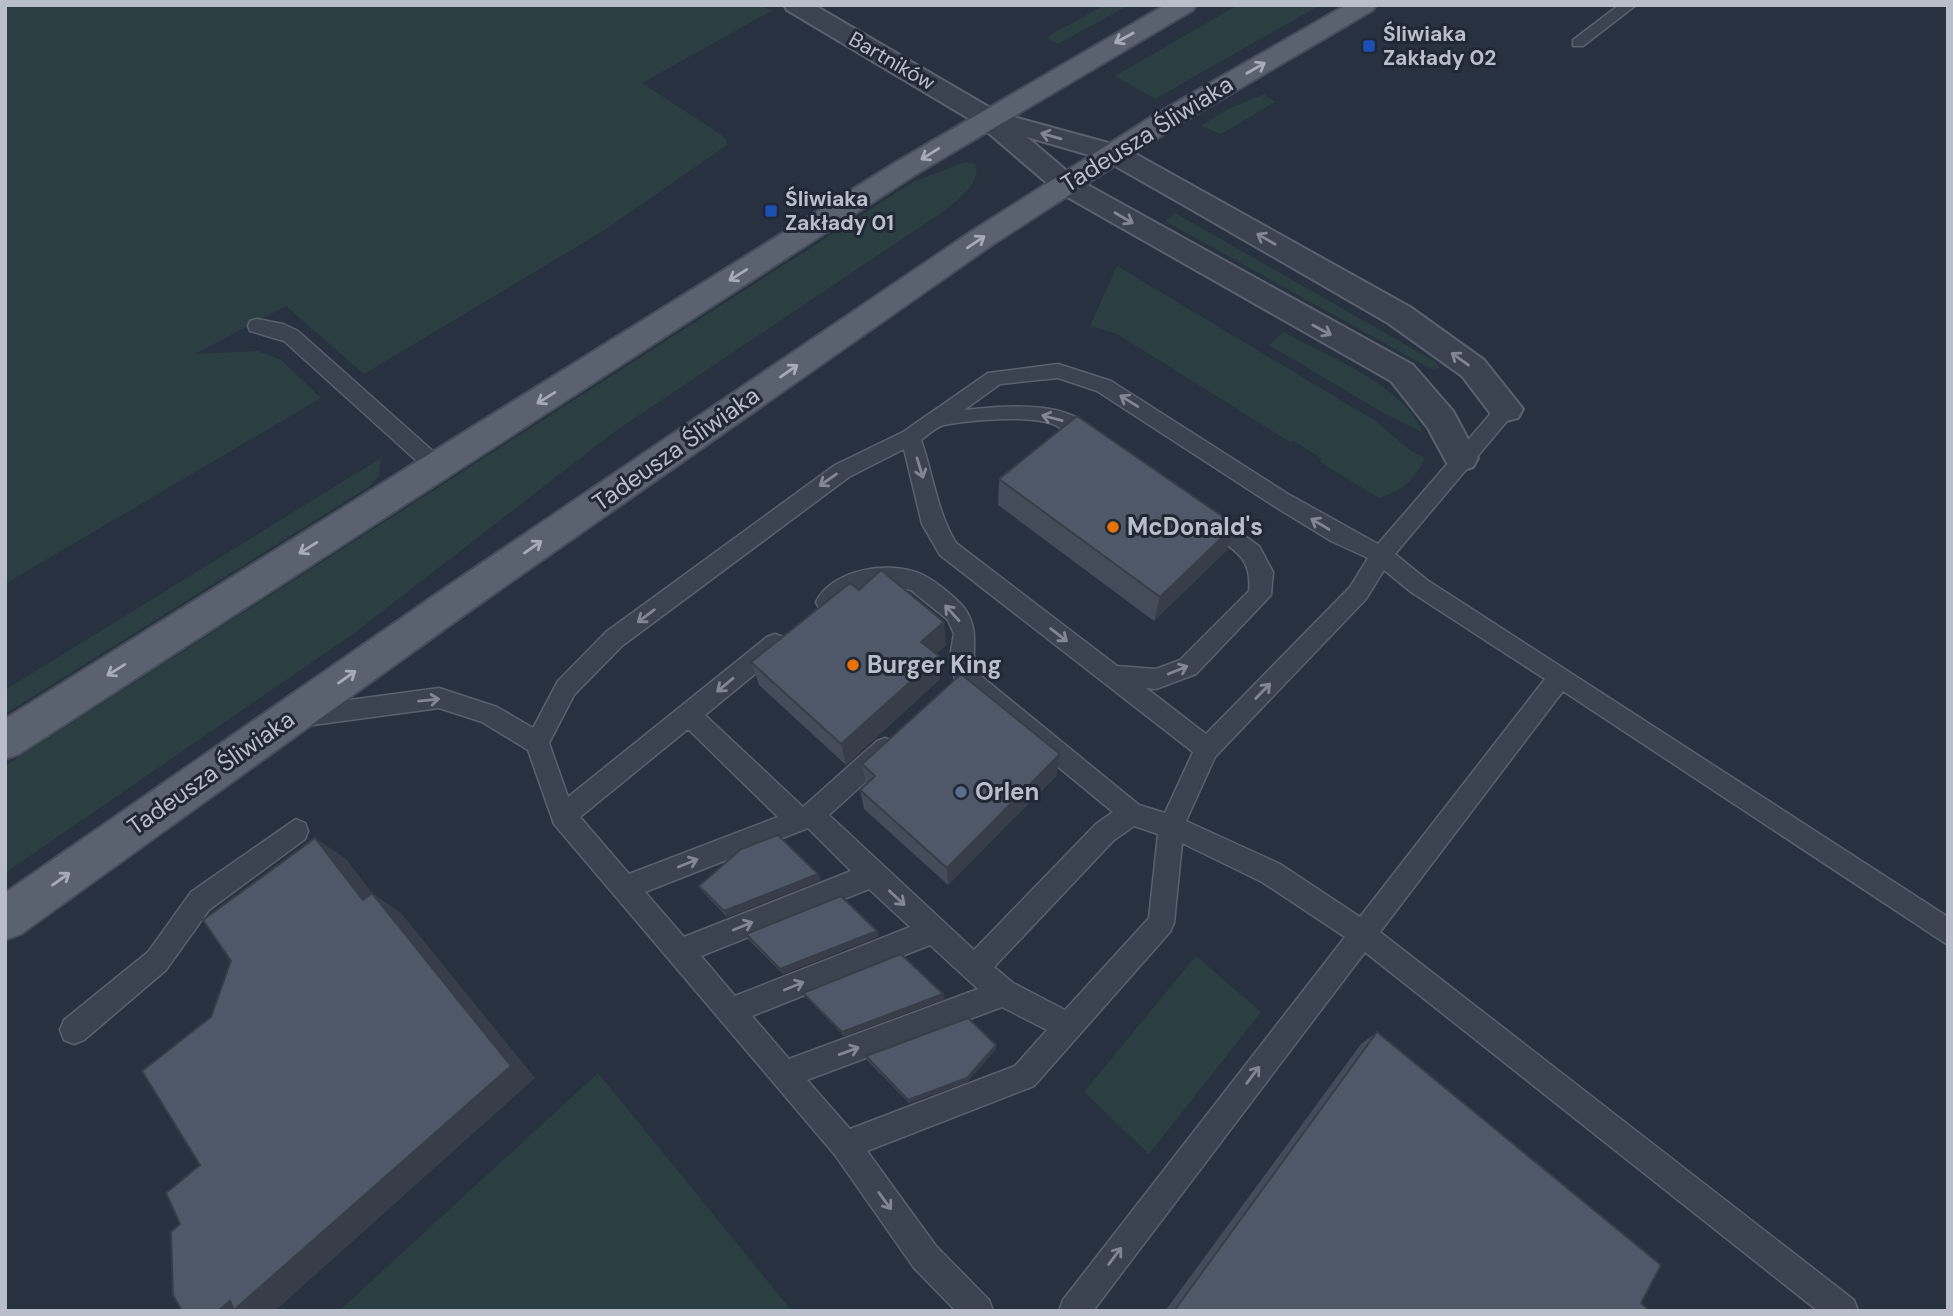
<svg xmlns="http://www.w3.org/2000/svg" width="1953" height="1316" font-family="'DM Sans',sans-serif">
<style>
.green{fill:#2b3f42}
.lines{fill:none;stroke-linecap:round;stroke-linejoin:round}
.service-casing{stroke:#5a616d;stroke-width:3}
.minor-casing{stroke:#5a616d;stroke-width:4}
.primary-casing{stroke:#464c59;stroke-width:4}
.service{fill:#3c4350;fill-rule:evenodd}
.minor{fill:#3c4350;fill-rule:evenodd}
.primary{fill:#5b626f;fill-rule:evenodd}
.wall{fill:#444c59}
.shaded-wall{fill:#373e49}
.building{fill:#4f5868;stroke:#373e49;stroke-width:2}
.oneway{stroke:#a6acb8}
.oneway2{stroke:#818793}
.transit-dot{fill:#1a4fb4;stroke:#212835;stroke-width:2.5}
.food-dot{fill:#e8710a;stroke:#212835;stroke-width:2.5}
.service-dot{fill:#5c6f8a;stroke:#212835;stroke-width:2.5}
.labels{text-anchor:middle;stroke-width:6;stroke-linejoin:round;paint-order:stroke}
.far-poi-label{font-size:21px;font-weight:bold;fill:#b9bfca;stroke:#212835;text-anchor:start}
.far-street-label{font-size:21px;fill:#b9bfca;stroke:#212835}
.street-label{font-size:24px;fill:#b9bfca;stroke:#212835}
.poi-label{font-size:24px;font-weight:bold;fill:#b9bfca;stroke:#212835;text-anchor:start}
</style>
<rect width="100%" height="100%" fill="#28313f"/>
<path class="green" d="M 5,5 L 761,5 L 771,11 L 642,83 L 726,138 L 727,145 L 603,231 L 364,374 L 286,306 L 195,354 L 258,351 L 281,360 L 321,398 L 5,584 Z
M 1105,5 L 1129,5 L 1058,44 L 1048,39 L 1050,35 Z
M 1238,5 L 1320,5 L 1155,99 L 1115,76 Z
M 1264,94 L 1275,102 L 1221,134 L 1201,126 L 1228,109 Z
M 965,162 L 975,164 C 984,182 954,203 941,213 L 614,432 L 353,634 L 5,873 L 5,766 L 913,182 Z
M 1175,213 L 1436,362 L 1440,368 L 1431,369 L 1165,221 Z
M 1117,266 L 1377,422 L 1409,450 L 1425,458 C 1415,480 1401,491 1379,498 L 1320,462 L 1322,459 L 1294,441 L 1290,442 L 1117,334 L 1090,326 Z
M 1284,332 C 1326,356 1405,385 1422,432 L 1385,414 L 1269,345 Z
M 381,458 L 379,476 L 367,488 L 5,714 L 5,690 Z
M 1196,956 L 1261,1012 L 1149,1154 L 1084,1092 Z
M 598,1073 L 792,1311 L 339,1311 Z"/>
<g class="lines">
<g class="service-casing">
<path id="service" d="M 1619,5 L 1636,5 L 1583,46 L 1573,46 L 1573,40 Z
M 257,319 L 283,324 L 298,331 L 444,461 L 447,467 L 444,473 L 430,473 L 284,341 L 250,331 L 248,326 L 250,321 Z
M 1058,364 L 1111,381 L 1288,494 L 1378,544 L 1499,404 L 1513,404 L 1516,409 L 1513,414 L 1395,554 L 1427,580 L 1948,917 L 1948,945 L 1563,691 L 1380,932 L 1854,1300 L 1858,1311 L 1818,1311 L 1365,952 L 1093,1311 L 1059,1311 L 1063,1300 L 1345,937 L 1262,882 L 1182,843 L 1174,923 L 1170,932 L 1034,1086 L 867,1151 L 936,1246 L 989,1300 L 993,1311 L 956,1311 L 914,1268 L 835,1155 L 554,824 L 528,750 L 482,722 L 439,708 L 298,727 L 290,724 L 286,717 L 290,710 L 298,707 L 439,688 L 497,707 L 533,728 L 558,681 L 606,632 L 835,465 L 903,432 L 988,373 ZM 1058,378 L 1097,391 L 1274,506 L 1331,541 L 1368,558 L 1350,587 L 1206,734 L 1146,688 L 1156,689 L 1196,674 L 1271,595 L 1273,572 L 1259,546 L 1214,515 L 1200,515 L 1196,521 L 1200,527 C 1228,547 1253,553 1249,591 L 1180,660 L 1156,669 L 1117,666 L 956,543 C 937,512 933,474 921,440 C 928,435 936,427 944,425 C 972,420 1026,415 1053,424 C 1069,431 1082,453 1100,447 L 1103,442 C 1078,397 1006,406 964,410 L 1000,384 ZM 904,449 L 922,524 L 940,555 L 1193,752 L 1165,813 L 1139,805 L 975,671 C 971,647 980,632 965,609 C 957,598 935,581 923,575 C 891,560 833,568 816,602 L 819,608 L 827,611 L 856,591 L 884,585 L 911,590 L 948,620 L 954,634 L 950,657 L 956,683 L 1113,812 L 1096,824 L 974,950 L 829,815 L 893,757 L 897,749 L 893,741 L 885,738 L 877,741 L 803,807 L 705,715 L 783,651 L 786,644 L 783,637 L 775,634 L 767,637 L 568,797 L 549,743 L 574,695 L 622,646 L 849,477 ZM 1384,570 L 1411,592 L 1545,679 L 1360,917 L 1280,864 L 1186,821 L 1215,757 L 1366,599 ZM 688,729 L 778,817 L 629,874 L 580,817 ZM 1134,826 L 1158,834 L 1149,918 L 1065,1010 L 1013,983 L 994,967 L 1114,840 ZM 808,828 L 851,871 L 684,937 L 645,892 ZM 869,889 L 910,927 L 735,996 L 701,956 ZM 930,945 L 978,989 L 789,1059 L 752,1016 ZM 1002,1007 L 1047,1030 L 1015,1066 L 850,1129 L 807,1080 Z
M 296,819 L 305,823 L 308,831 L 305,839 L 209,910 L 166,970 L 84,1040 L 74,1044 L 64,1040 L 60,1030 L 64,1020 L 148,952 L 191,892 Z"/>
</g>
<g class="minor-casing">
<path id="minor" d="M 784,5 L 814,5 L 999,113 L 1123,147 L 1410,307 L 1484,360 L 1523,409 L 1518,418 L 1506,421 L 1494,418 L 1462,376 L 1388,323 L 1189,208 L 1103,159 L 1027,137 L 1075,178 L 1413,365 L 1453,411 L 1478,458 L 1473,467 L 1461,471 L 1449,467 L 1428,428 L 1391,381 L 1055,190 L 978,124 L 787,10 Z"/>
</g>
<g class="primary-casing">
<path id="primary" d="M 1165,5 L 1196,5 L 1193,10 L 918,173 L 19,754 L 5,759 L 5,719 L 898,161 Z
M 1346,5 L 1376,5 L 1373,10 L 1176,126 L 992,245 L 471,610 L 21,934 L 5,940 L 5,893 L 445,588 L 972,231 L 1156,114 Z"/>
</g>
<use href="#service" class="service"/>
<use href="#minor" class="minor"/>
<use href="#primary" class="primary"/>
</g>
<path class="wall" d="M 999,479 L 1235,525 L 1227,550 L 1154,621 L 998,505 Z
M 859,590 L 946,645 L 936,654 L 940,679 L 846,765 L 759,685 L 751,662 Z
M 862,764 L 1057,775 L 948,885 L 864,809 L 860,790 L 866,784 Z
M 818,874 L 821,880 L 727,917 L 703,892 L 699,886 Z
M 877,931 L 879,936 L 783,974 L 749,940 L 746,934 Z
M 803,993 L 943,994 L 944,999 L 844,1036 L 806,997 Z
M 1377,1032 L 1641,1303 L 1650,1311 L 1165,1311 L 1361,1044 Z
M 996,1049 L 967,1082 L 909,1103 L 867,1060 L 866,1056 Z"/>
<path class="shaded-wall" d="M 1235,525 L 1227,550 L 1154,621 L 1160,597 Z
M 944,622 L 946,645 L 923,665 L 921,642 Z
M 939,656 L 940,679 L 846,765 L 841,744 Z
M 1060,754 L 1057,775 L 948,885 L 947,868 Z
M 315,838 L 346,859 L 392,919 L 363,900 Z
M 818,874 L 821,880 L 727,917 L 724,911 Z
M 372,893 L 401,913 L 535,1078 L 276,1310 L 218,1311 Z
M 877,931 L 879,936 L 783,974 L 780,969 Z
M 943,994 L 944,999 L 844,1036 L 842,1032 Z
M 996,1045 L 996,1049 L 967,1082 L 909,1103 L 908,1100 Z"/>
<path class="building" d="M 1077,416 L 1235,525 L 1160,597 L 999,479 Z
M 881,570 L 944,622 L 921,642 L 939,656 L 841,744 L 751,662 L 850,583 L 859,590 Z
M 961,674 L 1060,754 L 947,868 L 860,790 L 875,776 L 862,764 Z
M 778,835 L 818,874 L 724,911 L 699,886 L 741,849 Z
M 315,838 L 363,900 L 372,893 L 511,1066 L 234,1310 L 230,1301 L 218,1311 L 182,1311 L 173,1295 L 171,1232 L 180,1224 L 166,1193 L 200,1165 L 142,1071 L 211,1017 L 231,961 L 203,920 Z
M 841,896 L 877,931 L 780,969 L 746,934 Z
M 901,954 L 943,994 L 842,1032 L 803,993 Z
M 968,1018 L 996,1045 L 967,1078 L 908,1100 L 866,1056 Z
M 1377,1032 L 1661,1265 L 1641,1303 L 1650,1311 L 1174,1311 Z"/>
<defs><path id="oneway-shaft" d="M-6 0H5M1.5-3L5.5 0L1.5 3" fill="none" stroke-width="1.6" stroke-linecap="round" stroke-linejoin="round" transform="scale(1.75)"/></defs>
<g class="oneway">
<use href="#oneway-shaft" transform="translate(1124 38) rotate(151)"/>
<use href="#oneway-shaft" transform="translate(1256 68) rotate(-30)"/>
<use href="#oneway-shaft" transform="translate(930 154) rotate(148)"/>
<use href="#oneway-shaft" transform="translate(976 242) rotate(-34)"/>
<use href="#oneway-shaft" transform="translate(738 275) rotate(148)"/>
<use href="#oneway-shaft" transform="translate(789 371) rotate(-35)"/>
<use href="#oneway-shaft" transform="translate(546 398) rotate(148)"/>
<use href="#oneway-shaft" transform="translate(533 547) rotate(-35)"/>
<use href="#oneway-shaft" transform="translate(308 548) rotate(148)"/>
<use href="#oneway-shaft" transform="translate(116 670) rotate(148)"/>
<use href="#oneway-shaft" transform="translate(347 677) rotate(-35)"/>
<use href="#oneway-shaft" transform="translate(61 879) rotate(-35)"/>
</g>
<g class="oneway2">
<use href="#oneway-shaft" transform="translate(1051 136) rotate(-164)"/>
<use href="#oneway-shaft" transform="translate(1124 218) rotate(30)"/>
<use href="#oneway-shaft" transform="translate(1266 239) rotate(-150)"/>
<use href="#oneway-shaft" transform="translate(1322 330) rotate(29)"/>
<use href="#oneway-shaft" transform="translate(1460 359) rotate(-144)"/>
<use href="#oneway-shaft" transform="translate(1129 401) rotate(-148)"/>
<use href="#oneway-shaft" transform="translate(1052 418) rotate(-165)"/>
<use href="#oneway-shaft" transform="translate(920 468) rotate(73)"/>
<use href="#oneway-shaft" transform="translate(828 480) rotate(145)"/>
<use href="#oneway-shaft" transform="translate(1320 524) rotate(-149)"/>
<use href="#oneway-shaft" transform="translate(952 613) rotate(-132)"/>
<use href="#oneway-shaft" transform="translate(646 616) rotate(143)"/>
<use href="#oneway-shaft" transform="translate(1059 635) rotate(38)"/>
<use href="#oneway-shaft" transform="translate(1178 670) rotate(-22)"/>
<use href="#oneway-shaft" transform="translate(725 685) rotate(140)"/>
<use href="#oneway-shaft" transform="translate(1263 691) rotate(-46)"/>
<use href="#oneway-shaft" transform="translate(429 700) rotate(-6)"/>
<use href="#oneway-shaft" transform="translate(688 863) rotate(-22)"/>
<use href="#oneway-shaft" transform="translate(897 898) rotate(43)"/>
<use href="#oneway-shaft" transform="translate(743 926) rotate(-22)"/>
<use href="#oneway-shaft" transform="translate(794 986) rotate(-22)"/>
<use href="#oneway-shaft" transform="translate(849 1051) rotate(-20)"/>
<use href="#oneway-shaft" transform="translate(1253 1075) rotate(-53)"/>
<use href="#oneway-shaft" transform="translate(885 1201) rotate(54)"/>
<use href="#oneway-shaft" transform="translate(1115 1256) rotate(-53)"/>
</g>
<g class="transit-dot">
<rect x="1362" y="39" width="14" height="14" rx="3.5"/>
<rect x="764" y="204" width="14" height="14" rx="3.5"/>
</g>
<g class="food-dot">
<circle cx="1113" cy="527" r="7"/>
<circle cx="853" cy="665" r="7"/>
</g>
<circle class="service-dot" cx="961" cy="792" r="7"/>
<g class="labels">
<g class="far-poi-label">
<text x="1383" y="41">Śliwiaka<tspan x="1383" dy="24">Zakłady 02</tspan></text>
<text x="785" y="206">Śliwiaka<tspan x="785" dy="24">Zakłady 01</tspan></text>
</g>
<g class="far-street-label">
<text transform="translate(892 61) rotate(30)" y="7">Bartników</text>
</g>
<g class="street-label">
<text transform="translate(1147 134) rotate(-32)" y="8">Tadeusza Śliwiaka</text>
<text transform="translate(676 449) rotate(-35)" y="8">Tadeusza Śliwiaka</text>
<text transform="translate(211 773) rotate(-35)" y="8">Tadeusza Śliwiaka</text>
</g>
<g class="poi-label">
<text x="1127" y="535">McDonald's</text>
<text x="867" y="673">Burger King</text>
<text x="975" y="800">Orlen</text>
</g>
</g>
<rect width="1953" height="1316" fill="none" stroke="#b9bfca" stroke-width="14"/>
</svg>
